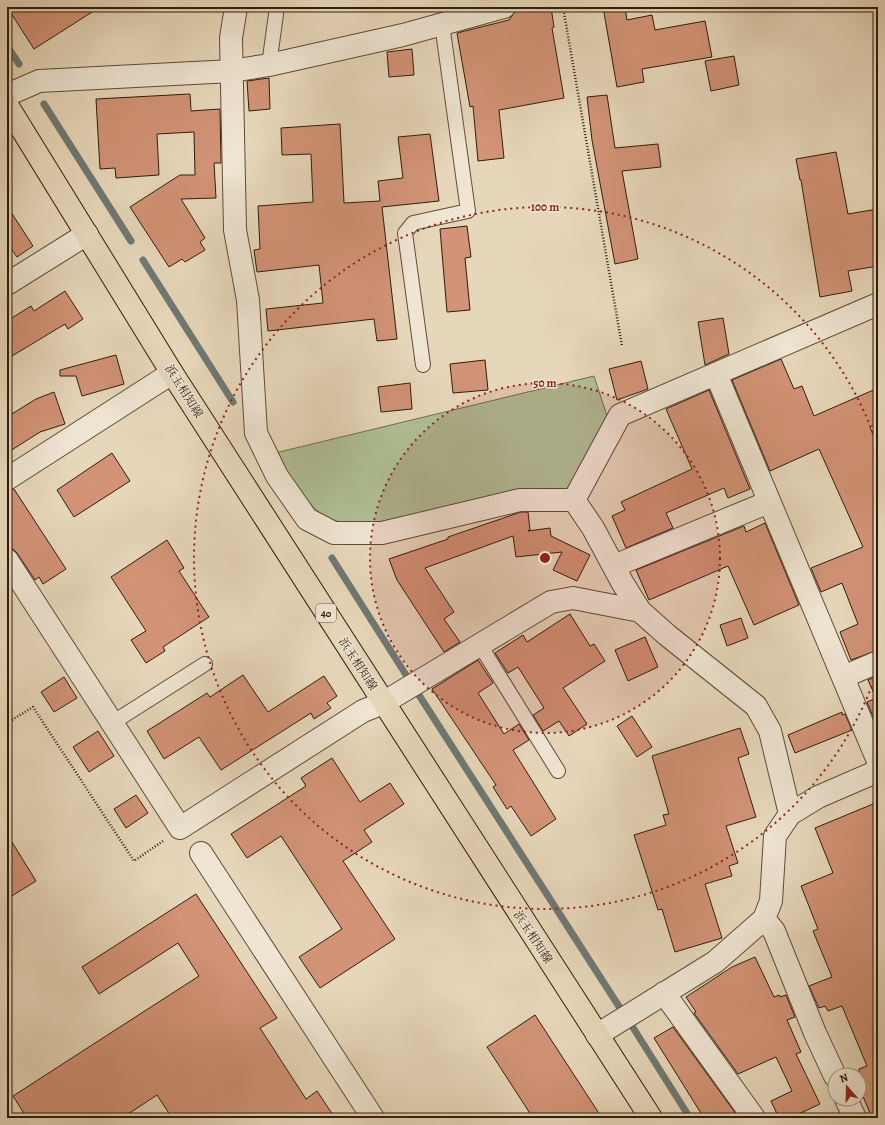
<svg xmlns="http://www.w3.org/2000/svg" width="885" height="1125" font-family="Alegreya,'Noto Serif JP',serif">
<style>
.green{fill:#afbf94;stroke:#6e6e50}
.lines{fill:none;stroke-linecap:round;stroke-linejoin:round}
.stream{stroke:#6f7974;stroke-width:7}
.building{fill:#d29376;stroke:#2e1d0d}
.lane-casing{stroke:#5c4c38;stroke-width:16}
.street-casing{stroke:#5c4c38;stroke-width:24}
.primary-casing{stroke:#2e1d0d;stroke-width:24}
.path{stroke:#2e1d0d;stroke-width:2.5;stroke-dasharray:1 2;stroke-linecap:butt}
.lane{stroke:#efe5d2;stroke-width:14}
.street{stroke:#efe5d2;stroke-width:22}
.primary{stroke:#e7d7ba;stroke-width:22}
.ring{fill:none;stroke:#8f2418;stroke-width:2;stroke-dasharray:2 4}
.labels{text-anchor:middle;stroke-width:3;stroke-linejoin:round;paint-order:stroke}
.shield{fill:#efe5d2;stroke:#685948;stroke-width:1}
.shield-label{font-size:11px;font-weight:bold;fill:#2e1d0d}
.street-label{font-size:12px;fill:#2e1d0d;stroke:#efe5d2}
.centre{fill:#8f2418;stroke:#efe5d2;stroke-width:2}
.ring-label{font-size:12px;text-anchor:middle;font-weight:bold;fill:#8f2418;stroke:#efe5d2;stroke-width:3;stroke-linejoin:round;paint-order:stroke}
</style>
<rect width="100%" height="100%" fill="#e7d7ba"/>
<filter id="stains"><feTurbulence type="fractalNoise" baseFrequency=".005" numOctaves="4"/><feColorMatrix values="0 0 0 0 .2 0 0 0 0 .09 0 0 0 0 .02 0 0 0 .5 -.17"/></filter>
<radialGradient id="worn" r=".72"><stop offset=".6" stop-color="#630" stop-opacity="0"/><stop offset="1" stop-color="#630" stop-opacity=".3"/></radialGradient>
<path class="green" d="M 594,376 L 609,422 L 570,493 L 387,524 L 354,526 L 325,518 L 292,487 L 275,453 Z"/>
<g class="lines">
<path class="stream" d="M 7,46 L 19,64
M 44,104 L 131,241
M 143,260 L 233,402
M 332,558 L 408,678
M 417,692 L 620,1008
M 632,1026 L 690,1118"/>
</g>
<path class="building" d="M 7,7 L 100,7 L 34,49 Z
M 532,7 L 551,7 L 554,27 L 552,28 L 564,98 L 499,110 L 504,158 L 478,161 L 473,106 L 470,107 L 457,33 L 509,20 L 516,10 Z
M 603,7 L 625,7 L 627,20 L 652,15 L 655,30 L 705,21 L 712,57 L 642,69 L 644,82 L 617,87 Z
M 412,49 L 414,75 L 389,77 L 387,52 Z
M 734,56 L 739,85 L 711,91 L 705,61 Z
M 269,78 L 270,109 L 249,111 L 247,81 Z
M 190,94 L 191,111 L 220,109 L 221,163 L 214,163 L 216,198 L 181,199 L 205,238 L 200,242 L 205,250 L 185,262 L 182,259 L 169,267 L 130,207 L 180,175 L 195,175 L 194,132 L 157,134 L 159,175 L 116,178 L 115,168 L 100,169 L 96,99 Z
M 607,95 L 615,148 L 658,144 L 661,167 L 622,171 L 638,259 L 615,264 L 592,140 L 587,97 Z
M 340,124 L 344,203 L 380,201 L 378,181 L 403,178 L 398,137 L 430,134 L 439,201 L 382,207 L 397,339 L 377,341 L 374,319 L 268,331 L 266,309 L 323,303 L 319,265 L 257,272 L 254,250 L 260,249 L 258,206 L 313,202 L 311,154 L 282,155 L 281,128 Z
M 836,152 L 848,214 L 878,209 L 878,266 L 848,271 L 852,291 L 820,297 L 801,180 L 800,180 L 796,159 Z
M 7,206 L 33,246 L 17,257 L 7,243 Z
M 467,226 L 471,257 L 465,258 L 470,310 L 447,312 L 440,229 Z
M 65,291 L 83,319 L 68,329 L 65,324 L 7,359 L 7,321 L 31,306 L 34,311 Z
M 723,318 L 729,354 L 705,365 L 698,322 Z
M 116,355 L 124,384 L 82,396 L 76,376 L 60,376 L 60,370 Z
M 781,359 L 794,389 L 802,386 L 814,416 L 878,388 L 878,423 L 870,427 L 878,446 L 878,650 L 851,660 L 840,632 L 858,624 L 842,583 L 821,592 L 811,568 L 863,547 L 819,449 L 770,471 L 732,380 Z
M 485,360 L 488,390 L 453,393 L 450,364 Z
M 641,361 L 648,389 L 617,400 L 609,369 Z
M 410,383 L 412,409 L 381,412 L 378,387 Z
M 709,390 L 750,489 L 728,498 L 724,488 L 666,513 L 673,528 L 626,548 L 612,516 L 625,510 L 621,502 L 692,469 L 666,409 Z
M 54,392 L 65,424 L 40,432 L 7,453 L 7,417 L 36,399 Z
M 112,453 L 130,481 L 74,517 L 57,490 Z
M 14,489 L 66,569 L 43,584 L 39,577 L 35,580 L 17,553 L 13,549 L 7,548 L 7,491 Z
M 521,512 L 528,512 L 530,530 L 528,531 L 550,528 L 551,536 L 590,555 L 577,581 L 553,570 L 562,552 L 516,557 L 513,536 L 425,568 L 454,612 L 444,619 L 460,642 L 444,652 L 397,580 L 389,559 L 448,539 L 448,537 Z
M 765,523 L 799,605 L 754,625 L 728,566 L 649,600 L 636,570 L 744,526 L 746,532 Z
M 167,540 L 184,568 L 179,571 L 209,617 L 163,647 L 165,651 L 146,663 L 131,640 L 146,631 L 111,577 Z
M 570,614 L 590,646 L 594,644 L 605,661 L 563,688 L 587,724 L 569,736 L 559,721 L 543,731 L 533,715 L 544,708 L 518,667 L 508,673 L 495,653 L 523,635 L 527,642 Z
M 741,618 L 748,638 L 727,646 L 720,625 Z
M 645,637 L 658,667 L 628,681 L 615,650 Z
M 478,660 L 493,683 L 478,693 L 504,734 L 519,724 L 529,740 L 513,750 L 556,819 L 531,836 L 511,806 L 507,809 L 493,787 L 496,785 L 432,689 Z
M 243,675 L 268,712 L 324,676 L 337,696 L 327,703 L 331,708 L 314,719 L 311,713 L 221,770 L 199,737 L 164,759 L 147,731 L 207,693 L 210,697 Z
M 878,676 L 878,719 L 875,721 L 867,702 L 876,698 L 868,680 Z
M 64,677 L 77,698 L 54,712 L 41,692 Z
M 842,712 L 842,715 L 845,714 L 852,730 L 795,753 L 788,735 Z
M 632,716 L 652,747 L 637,757 L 617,726 Z
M 740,728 L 749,754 L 738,758 L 756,817 L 726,826 L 738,863 L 729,866 L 732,876 L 705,884 L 722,938 L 675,952 L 662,909 L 658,910 L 634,835 L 666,825 L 663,815 L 669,814 L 652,756 Z
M 98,731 L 114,756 L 89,772 L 73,747 Z
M 332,758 L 360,802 L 390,783 L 404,804 L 364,830 L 372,842 L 343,861 L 395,939 L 320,988 L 299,957 L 342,929 L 281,836 L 247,858 L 231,834 L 306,786 L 301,778 Z
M 136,795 L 148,813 L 126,828 L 114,809 Z
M 873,804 L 878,817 L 878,1118 L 872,1118 L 859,1087 L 859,1069 L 867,1066 L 842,1006 L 828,1011 L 825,1006 L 819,1008 L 809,986 L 832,977 L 813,931 L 818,929 L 801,886 L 833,873 L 815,828 Z
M 7,834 L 36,881 L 7,899 Z
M 196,894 L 277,1018 L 260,1028 L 306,1099 L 317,1091 L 335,1118 L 172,1118 L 157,1095 L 122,1118 L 27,1118 L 13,1096 L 199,976 L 178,943 L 99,994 L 82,967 Z
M 755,957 L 774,997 L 779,995 L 780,997 L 786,995 L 795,1017 L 787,1020 L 801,1052 L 796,1054 L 820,1104 L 790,1118 L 779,1118 L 771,1101 L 792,1091 L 776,1057 L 738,1074 L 694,1013 L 696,1012 L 686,997 L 732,967 Z
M 535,1015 L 602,1118 L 533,1118 L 487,1047 Z
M 673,1027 L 739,1118 L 704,1118 L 654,1038 Z"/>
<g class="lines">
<g class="lane-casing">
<path id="lane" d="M 269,65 L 277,7
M 423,365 L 405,233 L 413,223 L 468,211 L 442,24
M 480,645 L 558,771
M 112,723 L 205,664"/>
</g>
<g class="street-casing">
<path id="street" d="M 236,7 L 231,38 L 235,230 L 248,300 L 256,433 L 277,476 L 307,519 L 334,533 L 382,533 L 520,500 L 574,500
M 7,95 L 39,81 L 232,71 L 269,65 L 403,35 L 504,7
M 7,284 L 87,234
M 716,374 L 878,761
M 7,479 L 172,373
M 574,500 L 593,528 L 622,582 L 640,611 L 667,635 L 756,706 L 770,731 L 790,814
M 574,500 L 620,415 L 878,304
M 7,560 L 180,828 L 363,711 L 383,703 L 551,602 L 573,598 L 640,611
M 614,566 L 769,502
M 843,677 L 878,662
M 201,853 L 373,1118
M 764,919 L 774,931 L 815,1033 L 835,1076
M 664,993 L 754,1118
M 597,1035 L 715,962 L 764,919 L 771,901 L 775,836 L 790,814 L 818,797 L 878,771
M 846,1099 L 855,1118"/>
</g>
<g class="primary-casing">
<path id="primary" d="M 7,105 L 172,373 L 651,1118"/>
</g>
<path class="path" d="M 563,7 L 622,346
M 7,723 L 33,707 L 134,861 L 163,841"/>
<use href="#lane" class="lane"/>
<use href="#street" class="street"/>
<use href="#primary" class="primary"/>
</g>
<circle cx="545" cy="558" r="175" fill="#8f2418" fill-opacity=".12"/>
<g class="ring">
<circle cx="545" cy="558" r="175"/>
<path d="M878 669A351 351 0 1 1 878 447"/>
</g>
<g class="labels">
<rect class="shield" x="316" y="604" width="20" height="18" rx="3"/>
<g class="shield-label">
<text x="326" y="617">40</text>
</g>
<g class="street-label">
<text transform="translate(184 391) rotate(58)" y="4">浜玉相知線</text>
<text transform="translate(358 664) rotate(57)" y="4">浜玉相知線</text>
<text transform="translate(533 937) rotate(57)" y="4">浜玉相知線</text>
</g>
</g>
<circle cx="545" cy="558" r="6" class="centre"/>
<g class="ring-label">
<text x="545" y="211">100 m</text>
<text x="545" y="387">50 m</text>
</g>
<rect width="885" height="1125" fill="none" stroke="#e7d7ba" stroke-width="24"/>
<rect x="8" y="8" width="869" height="1109" fill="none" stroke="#2e1d0d" stroke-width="2"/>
<rect x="12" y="12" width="861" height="1101" fill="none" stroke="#2e1d0d"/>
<g transform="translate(847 1087) rotate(340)"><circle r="19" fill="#efe5d2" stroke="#a29583"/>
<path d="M0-3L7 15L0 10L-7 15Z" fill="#8f2418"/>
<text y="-6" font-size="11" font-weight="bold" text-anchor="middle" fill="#2e1d0d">N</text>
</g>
<rect width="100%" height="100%" filter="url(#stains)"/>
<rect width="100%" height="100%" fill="url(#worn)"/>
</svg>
